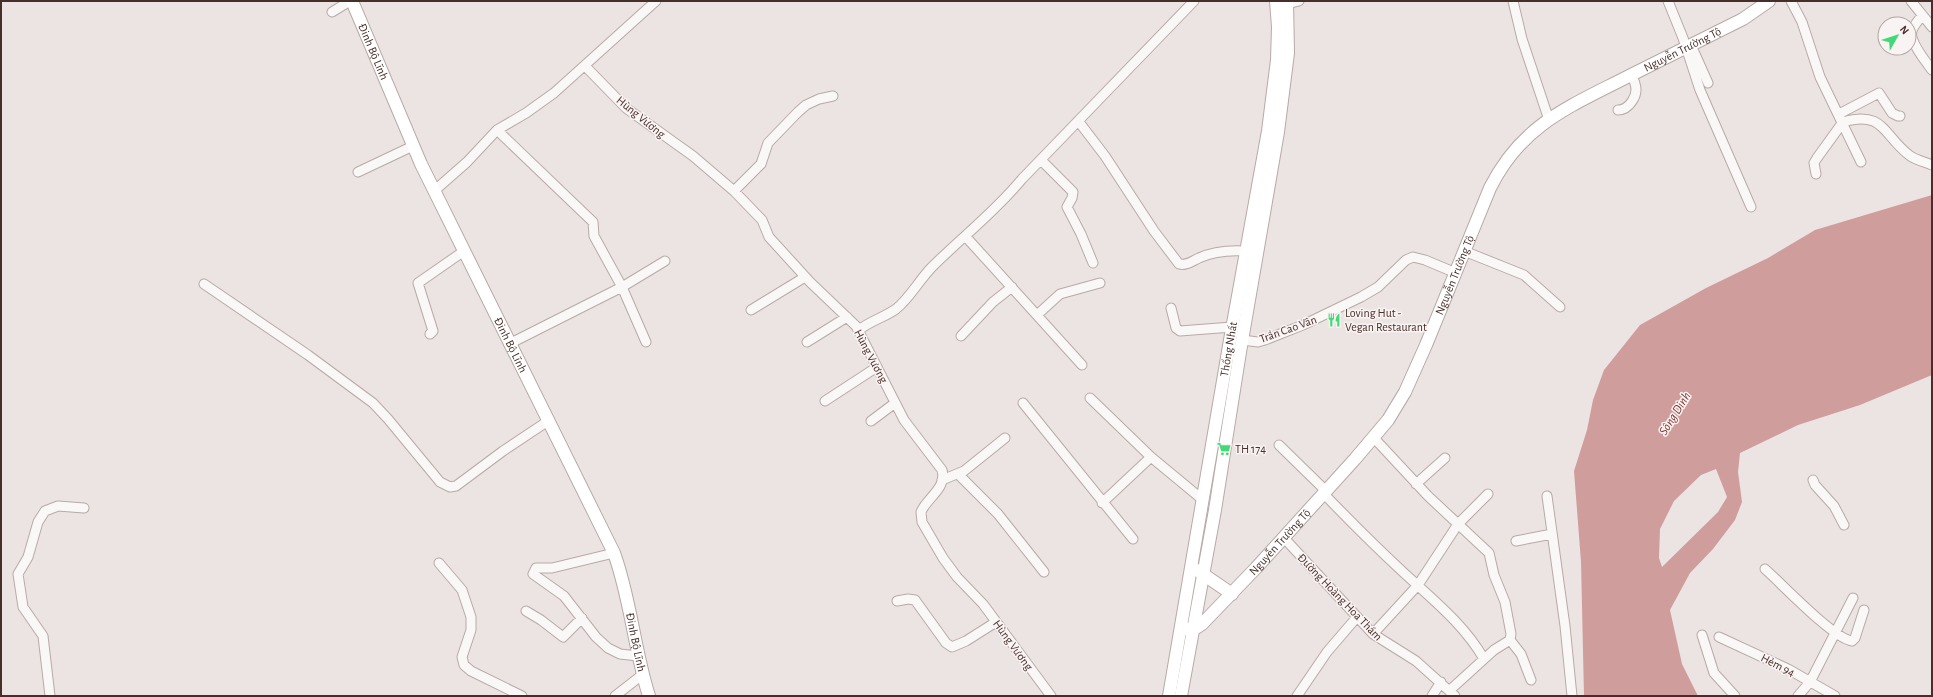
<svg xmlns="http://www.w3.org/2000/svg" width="1933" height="697" font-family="'Alegreya Sans',sans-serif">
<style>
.water{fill:#cf9d9c;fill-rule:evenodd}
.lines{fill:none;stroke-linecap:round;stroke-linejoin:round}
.street-casing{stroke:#b7aaa7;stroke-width:11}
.secondary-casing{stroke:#b7aaa7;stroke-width:14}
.street{stroke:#faf7f7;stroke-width:9}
.secondary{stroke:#fff;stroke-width:12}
.labels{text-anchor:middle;stroke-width:3;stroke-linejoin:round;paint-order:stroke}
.street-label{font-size:12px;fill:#462e29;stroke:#f9f4f3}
.poi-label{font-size:12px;fill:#462e29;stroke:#f9f4f3;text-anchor:start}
.water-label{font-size:13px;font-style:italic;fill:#7e352f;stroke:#f9f4f3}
</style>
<rect width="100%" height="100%" fill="#ece4e3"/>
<path class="water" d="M 1932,195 L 1932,375 L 1860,405 L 1798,425 L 1740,453 L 1738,472 L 1742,502 L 1735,520 L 1713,549 L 1690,573 L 1670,610 L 1682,664 L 1698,696 L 1584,696 L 1581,562 L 1574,471 L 1587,430 L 1593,400 L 1604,370 L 1640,325 L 1706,288 L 1768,258 L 1815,230 ZM 1716,469 L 1727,497 L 1718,512 L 1662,567 L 1659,558 L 1660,529 L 1674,501 L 1701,475 Z"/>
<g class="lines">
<g class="street-casing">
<path id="street" d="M 1513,1 L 1522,39 L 1549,120
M 1668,1 L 1683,38 L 1700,90 L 1751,207
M 1791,1 L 1802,22 L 1820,77 L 1861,162
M 1911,1 L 1932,27
M 1287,4 L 1299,1
M 332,12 L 350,1
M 1922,15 C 1919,20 1913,26 1912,31 C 1909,41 1926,62 1932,70
M 1691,45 L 1708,83
M 585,66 L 626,108 L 693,156 L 734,191 L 762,220 L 769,237 L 810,282 L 856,326 L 904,420 L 942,470 C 947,489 927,497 921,512 L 922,522 L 943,558 L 957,577 L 983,604 L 1051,696
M 1618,110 C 1629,110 1639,95 1635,84 C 1635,81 1632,78 1631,76
M 1839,114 L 1879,93 L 1892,113 L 1898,116 L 1900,116
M 1079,122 L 1105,156 L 1154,231 L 1179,264 C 1187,266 1192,261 1199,258 C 1214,251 1230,250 1246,251
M 497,130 L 593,222 L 594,236 L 622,287 L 665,261
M 1041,160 L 1073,192 L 1072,198 L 1067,207 L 1081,234 L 1093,263
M 358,172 L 413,146
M 1816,174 L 1814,163 L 1817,158 L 1843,122 C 1884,110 1883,135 1909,155 C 1915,160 1925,162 1932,165
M 434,191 L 467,162 L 497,130 L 526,113 L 554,93 L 656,1
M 734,191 L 761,164 L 768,143 L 798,112 L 806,105 L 819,99 L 833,96
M 966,237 L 1082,365
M 1464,251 L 1524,275 L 1560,307
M 204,284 L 308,355 L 373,403 L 388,419 L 440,482 L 450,487 L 456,486 L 503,451 L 548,421
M 1171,308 L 1176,328 L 1180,331 L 1232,327
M 751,310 L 805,277
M 1037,315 L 1060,294 L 1100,283
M 859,330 C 870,321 885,317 896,309 C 909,299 920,279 932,267 C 962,237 995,212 1022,179 L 1194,1
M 430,334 L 433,331 L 418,283 L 464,251
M 961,336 L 993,302 L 1012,287
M 1242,340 L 1258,342 L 1265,340 L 1303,325 L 1361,297 L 1378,287 L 1406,260 L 1413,257 L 1425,260 L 1456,273
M 807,342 L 847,317
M 509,344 L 622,287 L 646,342
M 1090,398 L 1151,457 L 1203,500
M 825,401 L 877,367
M 1023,403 L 1133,539
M 871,421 L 895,403
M 1374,438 L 1428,496 L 1489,553 L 1494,575 L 1505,602 L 1511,634 L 1510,640
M 1279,445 L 1326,491
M 958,474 L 998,514 L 1044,572
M 942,480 L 964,471 L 1005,438
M 1813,480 L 1815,485 L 1834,506 L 1844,525
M 1416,484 L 1445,458
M 1324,494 C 1350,521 1376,547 1403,572 C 1432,599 1464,624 1484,659
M 1547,496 L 1565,626 L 1572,696
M 1102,503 L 1151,457
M 1284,538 L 1373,634 L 1416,661 L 1455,696
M 1516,541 L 1552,534
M 614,553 L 552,568 L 536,568 L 533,574 L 564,596 L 596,637 L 608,648 L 620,654 L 638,656
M 439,563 L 462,590 L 471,617 L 471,630 L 462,657 L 464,665 L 471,671 L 522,696
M 1765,569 C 1782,584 1834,639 1852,641 L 1855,638 L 1864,610
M 897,601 L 908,599 L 915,600 L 946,643 L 952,647 L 966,641 L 996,622
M 526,611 L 541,620 L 563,637 L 582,618
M 1373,634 L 1418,585 L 1458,524 L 1488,494
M 1702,635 L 1714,673 L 1735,696
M 1719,637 L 1788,669 L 1835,696
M 1510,640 L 1521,654 L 1531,680
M 1450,690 L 1494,650 L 1510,640
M 50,696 L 43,636 L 23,607 L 18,574 L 28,557 L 38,522 L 45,511 L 58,506 L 84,508
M 615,696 L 642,675
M 1297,696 L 1327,652 L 1357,617
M 1432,696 L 1441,682
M 1798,696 L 1810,682 L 1853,598"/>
</g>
<g class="secondary-casing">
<g id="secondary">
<path id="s1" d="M 352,1 L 421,164 L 614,553 C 631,600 634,649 649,696"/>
<path d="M 1197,570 L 1232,594"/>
<path id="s2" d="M 1181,628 L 1193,630 L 1202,624 L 1256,568 L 1355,459 L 1388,420 L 1405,392 L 1426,345 L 1490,188 C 1522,124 1569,107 1629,76 C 1667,57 1705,38 1743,19 L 1769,1"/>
<path id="s3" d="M 1169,696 L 1230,340 L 1268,131 L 1277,60 L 1278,27 L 1276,1"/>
<path d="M 1181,696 L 1215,510 L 1240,352 L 1278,132 L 1288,53 L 1287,1"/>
</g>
</g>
<use href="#street" class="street"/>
<use href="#secondary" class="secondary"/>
</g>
<defs>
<g id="restaurant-bare" transform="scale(1.08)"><path d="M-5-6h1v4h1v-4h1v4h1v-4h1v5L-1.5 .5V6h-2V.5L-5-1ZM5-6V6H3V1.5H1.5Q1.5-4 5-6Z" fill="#40da78" stroke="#f9f4f3" stroke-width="2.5" paint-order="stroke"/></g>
<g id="supermarket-bare" transform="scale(1.08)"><path d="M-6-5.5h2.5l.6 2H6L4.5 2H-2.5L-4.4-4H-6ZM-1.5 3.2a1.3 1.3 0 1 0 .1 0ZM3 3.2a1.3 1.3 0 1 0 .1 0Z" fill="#40da78" stroke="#f9f4f3" stroke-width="2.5" paint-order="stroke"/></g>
</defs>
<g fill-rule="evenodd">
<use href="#restaurant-bare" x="1334" y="320"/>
<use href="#supermarket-bare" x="1224" y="449"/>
</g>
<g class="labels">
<g class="street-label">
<text dy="4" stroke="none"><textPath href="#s2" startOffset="795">Nguyễn Trường Tộ</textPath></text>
<text dy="4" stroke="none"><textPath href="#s1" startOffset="55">Đinh Bộ Lĩnh</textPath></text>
<text transform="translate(641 117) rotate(39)" y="4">Hùng Vương</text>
<text dy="4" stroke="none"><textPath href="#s2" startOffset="459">Nguyễn Trường Tộ</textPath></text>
<text transform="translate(1288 329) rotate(-20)" y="4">Trần Cao Vân</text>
<text dy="4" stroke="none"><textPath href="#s1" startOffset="379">Đinh Bộ Lĩnh</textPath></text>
<text dy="4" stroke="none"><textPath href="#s3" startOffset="352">Thống Nhất</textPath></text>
<text transform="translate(871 356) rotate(62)" y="4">Hùng Vương</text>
<text dy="4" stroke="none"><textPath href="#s2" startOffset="136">Nguyễn Trường Tộ</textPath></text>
<text transform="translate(1340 597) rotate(46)" y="4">Đường Hoàng Hoa Thám</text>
<text dy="4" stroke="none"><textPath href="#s1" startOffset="703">Đinh Bộ Lĩnh</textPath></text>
<text transform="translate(1013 645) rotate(54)" y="4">Hùng Vương</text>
<text transform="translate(1778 665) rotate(27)" y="4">Hẻm 94</text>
</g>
<g class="poi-label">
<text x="1345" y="317">Loving Hut -<tspan x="1345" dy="14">Vegan Restaurant</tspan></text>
<text x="1235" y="453">TH 174</text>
</g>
<g class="water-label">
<text transform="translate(1674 413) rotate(-58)" y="5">Sông Dinh</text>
</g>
</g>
<rect width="1933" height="697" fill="none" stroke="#462e29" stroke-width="4"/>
<g transform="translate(1897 36) rotate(51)"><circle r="19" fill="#f9f4f3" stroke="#b1a5a2"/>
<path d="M0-3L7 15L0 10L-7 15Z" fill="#40da78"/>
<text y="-6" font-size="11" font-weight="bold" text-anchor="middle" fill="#462e29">N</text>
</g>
</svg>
